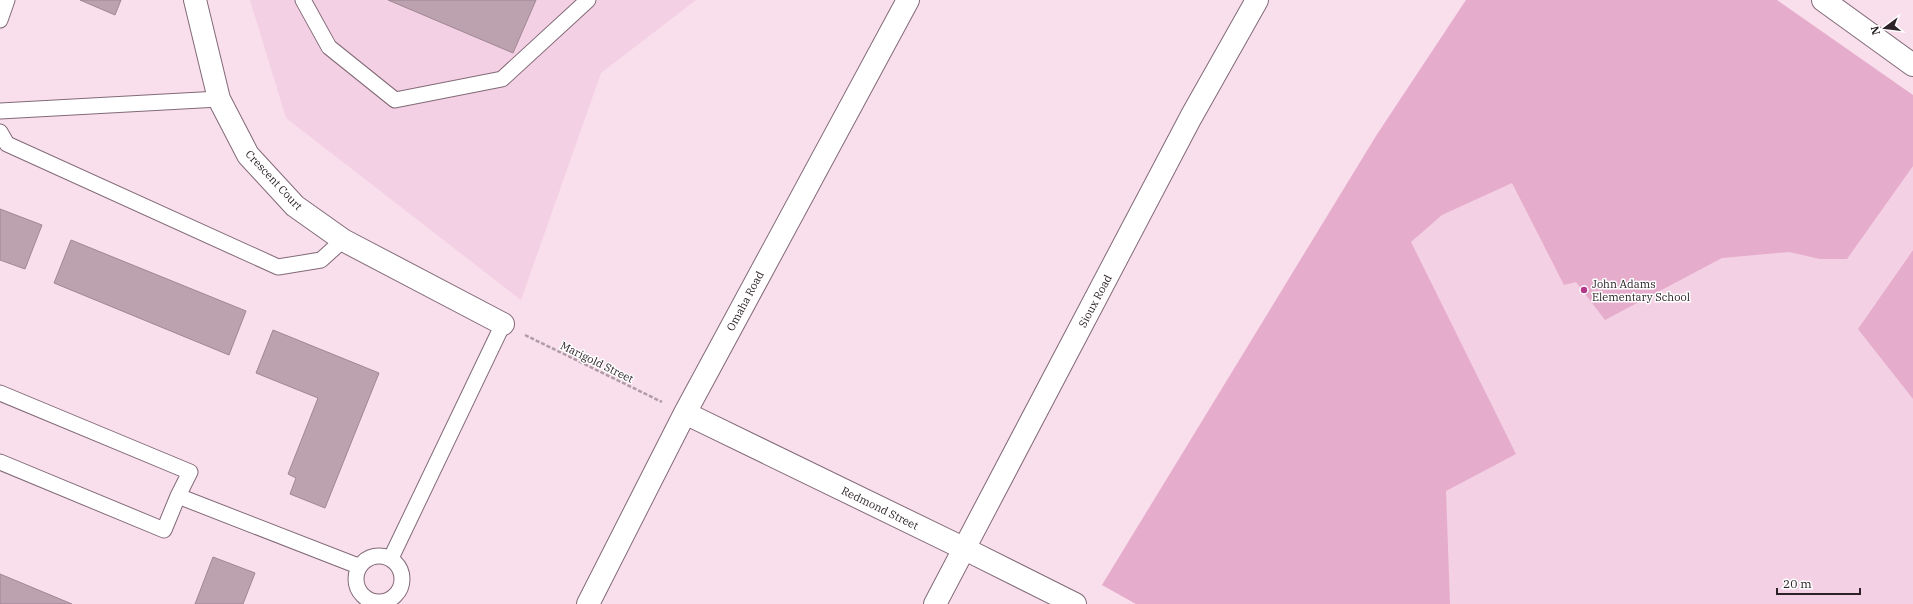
<svg xmlns="http://www.w3.org/2000/svg" width="1913" height="604" font-family="'IBM Plex Serif',serif">
<style>
.built{fill:#f3d0e3}
.green{fill:#e6accc}
.building{fill:#bca1af;stroke:#a08794}
.lines{fill:none;stroke-linecap:round;stroke-linejoin:round}
.service-casing{stroke:#826a77;stroke-width:17}
.minor-casing{stroke:#826a77;stroke-width:24}
.path{stroke:#b09ba6;stroke-width:2.5;stroke-dasharray:4 2;stroke-linecap:butt}
.service{stroke:#fff;stroke-width:15}
.minor{stroke:#fff;stroke-width:22}
.poi-dot{fill:#b33889;stroke:#fff;stroke-width:1.5}
.labels{text-anchor:middle;stroke-width:3;stroke-linejoin:round;paint-order:stroke}
.street-label{font-size:11px;fill:#2c2227;stroke:#fff}
.poi-label{font-size:11px;fill:#2c2227;stroke:#fff;text-anchor:start}
</style>
<rect width="100%" height="100%" fill="#f9deec"/>
<path class="built" d="M 250,0 L 696,0 L 601,73 L 521,300 L 286,118 Z
M 1466,0 L 1913,107 L 1913,250 L 1859,329 L 1913,399 L 1913,604 L 1136,604 L 1102,585 L 1376,136 Z"/>
<path class="green" d="M 1466,0 L 1777,0 L 1913,95 L 1913,166 L 1847,259 L 1820,259 L 1789,252 L 1722,258 L 1605,320 L 1576,282 L 1564,285 L 1512,183 L 1442,215 L 1411,242 L 1516,454 L 1446,491 L 1450,604 L 1136,604 L 1102,585 L 1376,136 Z
M 1913,250 L 1913,399 L 1858,329 Z"/>
<path class="building" d="M 80,0 L 121,0 L 115,15 Z
M 388,0 L 536,0 L 513,53 Z
M 0,209 L 42,225 L 25,269 L 0,260 Z
M 71,240 L 246,311 L 229,355 L 54,283 Z
M 273,330 L 379,373 L 325,508 L 290,494 L 296,478 L 288,474 L 318,398 L 256,373 Z
M 213,557 L 255,573 L 243,604 L 195,604 Z
M 0,574 L 72,604 L 0,604 Z"/>
<g class="lines">
<g class="service-casing">
<path id="service" d="M 303,0 L 329,47 L 395,100 L 502,79 L 588,0
M 0,20 L 7,0
M 0,111 L 219,99
M 0,132 L 7,144 L 278,267 L 321,260 L 343,240
M 0,393 L 190,472 L 178,496 L 358,566
M 0,462 L 164,530 L 178,496
M356 579a23 23 0 1 1 46 0a23 23 0 1 1-46 0Z
M 391,558 L 503,324"/>
</g>
<g class="minor-casing">
<path id="minor" d="M 195,0 L 219,99 L 248,155 L 295,206 L 343,240 L 503,324
M 1823,0 L 1913,65
M 685,413 L 965,549 L 1075,604
M 588,604 L 685,413 L 908,0
M 935,604 L 1191,117 L 1257,0"/>
</g>
<path class="path" d="M 525,335 L 662,402"/>
<use href="#service" class="service"/>
<use href="#minor" class="minor"/>
</g>
<circle class="poi-dot" cx="1584" cy="290" r="4"/>
<g class="labels">
<g class="street-label">
<text transform="translate(274 180) rotate(47)" y="4">Crescent Court</text>
<text transform="translate(745 301) rotate(-62)" y="4">Omaha Road</text>
<text transform="translate(1095 301) rotate(-62)" y="4">Sioux Road</text>
<text transform="translate(597 362) rotate(26)" y="4">Marigold Street</text>
<text transform="translate(880 508) rotate(26)" y="4">Redmond Street</text>
</g>
<g class="poi-label">
<text x="1592" y="288">John Adams<tspan x="1592" dy="13">Elementary School</tspan></text>
</g>
</g>
<g transform="translate(1885 28) rotate(255)" stroke="#ffffff" stroke-width="3" paint-order="stroke">
<path d="M0-3L7 15L0 10L-7 15Z" fill="#2c2227"/>
<text y="-6" font-size="11" font-weight="bold" text-anchor="middle" fill="#2c2227">N</text>
</g>
<path d="M1777 588v6h83v-6" fill="none" stroke="#2c2227" stroke-width="2"/>
<text x="1783" y="588" font-size="12" fill="#2c2227" stroke="#ffffff" stroke-width="3" paint-order="stroke">20 m</text>
</svg>
